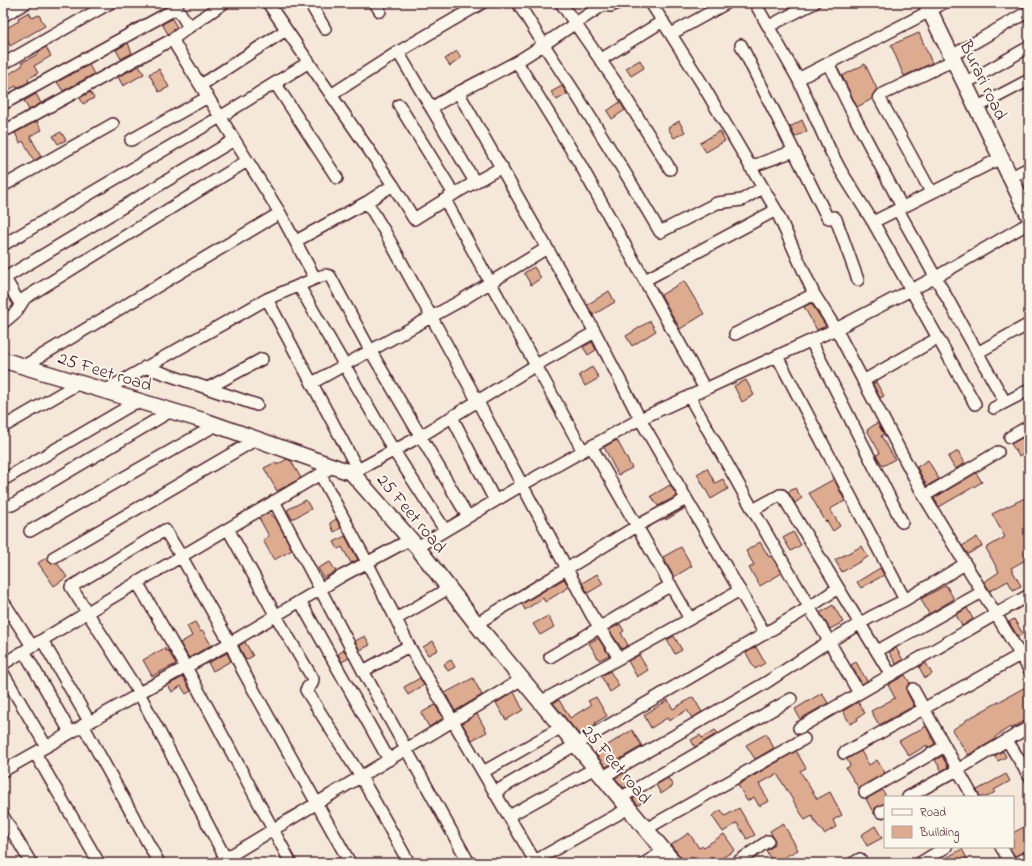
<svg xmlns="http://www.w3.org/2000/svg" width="1032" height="866" font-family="'Indie Flower',sans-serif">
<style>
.building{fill:#ddab90;stroke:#4a1f2b}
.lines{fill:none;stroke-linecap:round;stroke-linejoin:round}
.street-casing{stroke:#4a1f2b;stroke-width:14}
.secondary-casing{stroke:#4a1f2b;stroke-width:18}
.street{stroke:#fbf7ec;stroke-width:11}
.secondary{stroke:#fbf7ec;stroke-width:15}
.labels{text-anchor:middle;stroke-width:4;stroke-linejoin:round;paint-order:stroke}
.street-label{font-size:18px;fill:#4a1f2b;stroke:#fbf7ec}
</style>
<rect width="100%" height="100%" fill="#f5e8da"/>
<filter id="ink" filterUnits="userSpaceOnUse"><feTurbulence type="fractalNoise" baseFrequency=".025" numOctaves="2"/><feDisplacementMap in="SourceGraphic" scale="8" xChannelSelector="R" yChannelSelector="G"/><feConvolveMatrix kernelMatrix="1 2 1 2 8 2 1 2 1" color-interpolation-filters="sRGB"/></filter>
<g filter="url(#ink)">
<path class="building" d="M 29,12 L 32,18 L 39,15 L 45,26 L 10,46 L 3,30 L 19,21 L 18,18 Z
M 172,19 L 177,27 L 168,34 L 162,24 Z
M 919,33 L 932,63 L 904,76 L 891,45 Z
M 128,43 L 132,53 L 121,59 L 116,50 Z
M 46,47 L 51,56 L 34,66 L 38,73 L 28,79 L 29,82 L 17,88 L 16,86 L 3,93 L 3,78 L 23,65 L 21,63 L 38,54 L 38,52 Z
M 457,51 L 461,58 L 450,66 L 445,59 Z
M 640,60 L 644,68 L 631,76 L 626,68 Z
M 865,64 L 877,89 L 872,96 L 872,99 L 857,107 L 842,76 Z
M 89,65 L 94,74 L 63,91 L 57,82 Z
M 139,66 L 144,74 L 123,86 L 118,77 Z
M 159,69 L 169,87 L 159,92 L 149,74 Z
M 562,86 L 567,94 L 557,100 L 551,92 Z
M 90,92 L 94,98 L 83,104 L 80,98 Z
M 36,94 L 41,103 L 29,110 L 24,101 Z
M 620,102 L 625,110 L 612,119 L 607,111 Z
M 802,120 L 807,131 L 795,137 L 790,127 Z
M 37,121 L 42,130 L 30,136 L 41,156 L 34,161 L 23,141 L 20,143 L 15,133 Z
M 679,121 L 685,132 L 674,138 L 668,128 Z
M 720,131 L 725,141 L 706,152 L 700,143 Z
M 61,132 L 66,140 L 58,144 L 53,136 Z
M 534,267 L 541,278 L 531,285 L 524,273 Z
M 684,281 L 704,314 L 680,329 L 661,295 Z
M 609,291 L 615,302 L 593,315 L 587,305 Z
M 811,303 L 826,326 L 817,330 L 804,307 Z
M 650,321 L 656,331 L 632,346 L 626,336 Z
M 592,342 L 596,350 L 588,355 L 583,347 Z
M 592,367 L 599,378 L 585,386 L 579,375 Z
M 746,380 L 754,395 L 742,402 L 734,386 Z
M 876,382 L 884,396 L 880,398 L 873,384 Z
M 877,423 L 884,434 L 881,436 L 895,459 L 883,466 L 876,455 L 880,453 L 867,430 Z
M 1029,434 L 1029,450 L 1019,456 L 1011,444 Z
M 617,440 L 632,468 L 618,475 L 604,447 Z
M 958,451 L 965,463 L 955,469 L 948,457 Z
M 287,459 L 291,461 L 301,478 L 277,491 L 264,468 L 276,462 L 277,465 Z
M 928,460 L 939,479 L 927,486 L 917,467 Z
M 707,468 L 715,483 L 723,479 L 728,489 L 711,499 L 697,474 Z
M 976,473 L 982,482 L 939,507 L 934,498 Z
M 834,479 L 845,501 L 830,509 L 840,526 L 833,531 L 827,521 L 826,522 L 809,493 Z
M 670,485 L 677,496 L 658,506 L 651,496 Z
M 795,488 L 802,498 L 795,503 L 788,492 Z
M 1029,496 L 1029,558 L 1011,568 L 1021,586 L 1013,590 L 1008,581 L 990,591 L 984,582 L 999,572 L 986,548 L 1005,537 L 992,514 Z
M 306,500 L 311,509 L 292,519 L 287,510 Z
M 684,508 L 684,509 L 666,520 L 665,518 Z
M 269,512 L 273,518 L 275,517 L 292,550 L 274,560 L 263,540 L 269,536 L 259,518 Z
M 336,519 L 341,528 L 334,532 L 330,523 Z
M 793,532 L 801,545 L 791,551 L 783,538 Z
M 345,536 L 358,560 L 351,563 L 342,547 L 338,549 L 334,542 Z
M 977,537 L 982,546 L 968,554 L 962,546 Z
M 760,542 L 769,557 L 771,556 L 782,573 L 760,586 L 749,568 L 754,565 L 746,551 Z
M 862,546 L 868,557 L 842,572 L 835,560 Z
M 681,547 L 692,566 L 674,577 L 663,557 Z
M 47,557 L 50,563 L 57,563 L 67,577 L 54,586 L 38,563 Z
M 330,562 L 336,571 L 324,578 L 318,568 Z
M 880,568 L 884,575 L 861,588 L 857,582 Z
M 597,574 L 603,584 L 588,593 L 582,583 Z
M 564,579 L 569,587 L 545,602 L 543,598 L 525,610 L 522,604 Z
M 946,585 L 954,599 L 929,614 L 921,599 Z
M 833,605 L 843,622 L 830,629 L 820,613 Z
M 967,608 L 973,619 L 962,626 L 956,615 Z
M 548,616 L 554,627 L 540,635 L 533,624 Z
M 1014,619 L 1023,634 L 1018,637 L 1009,622 Z
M 195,622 L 201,632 L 203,631 L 211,645 L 189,658 L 180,643 L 192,636 L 187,626 Z
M 620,624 L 624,631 L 621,633 L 628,645 L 622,649 L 609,630 Z
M 365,636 L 370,645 L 360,650 L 355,641 Z
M 674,636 L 682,650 L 675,654 L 667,640 Z
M 598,638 L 609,655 L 599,660 L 589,643 Z
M 433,641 L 438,650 L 428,655 L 423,647 Z
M 245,642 L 253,656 L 246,660 L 239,646 Z
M 756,647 L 765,663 L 755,669 L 746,653 Z
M 165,648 L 166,651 L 168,650 L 176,664 L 152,676 L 143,660 Z
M 896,648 L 903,660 L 896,664 L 889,652 Z
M 344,650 L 349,658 L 342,662 L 338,654 Z
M 227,653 L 231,661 L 213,671 L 208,663 Z
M 639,655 L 648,670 L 637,677 L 628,661 Z
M 451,660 L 455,667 L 448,671 L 444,664 Z
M 856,662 L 867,681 L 862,684 L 851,665 Z
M 926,663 L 932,674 L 925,678 L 919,667 Z
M 610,671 L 619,686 L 610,692 L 601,676 Z
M 905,675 L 910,683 L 907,686 L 907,692 L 914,706 L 879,725 L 871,711 L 895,698 L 888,685 Z
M 183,677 L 191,691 L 186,694 L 181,686 L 172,692 L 168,685 Z
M 420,678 L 424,685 L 408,695 L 404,687 Z
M 473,678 L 482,695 L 455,711 L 445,693 Z
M 1029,685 L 1029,718 L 1011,729 L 1010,727 L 995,737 L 996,739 L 968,755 L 952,730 L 966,721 L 966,720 Z
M 514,692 L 523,710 L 506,720 L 496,703 Z
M 822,693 L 828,703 L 800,719 L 795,709 Z
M 596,697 L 607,716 L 595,723 L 596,725 L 579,734 L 553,703 L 559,700 L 570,718 L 591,705 L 588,701 Z
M 693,697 L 702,712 L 692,718 L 687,710 L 669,721 L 667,718 L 651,728 L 644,715 L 668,700 L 673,709 Z
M 858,702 L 865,713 L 857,718 L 858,720 L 850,724 L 843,711 Z
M 435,705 L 443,718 L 429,727 L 421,713 Z
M 477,714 L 487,732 L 472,740 L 462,723 Z
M 926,726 L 935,744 L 928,748 L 927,745 L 909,756 L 899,741 Z
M 632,730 L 642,746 L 606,767 L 595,753 Z
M 715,730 L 718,733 L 695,747 L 691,740 L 700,735 L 702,738 Z
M 766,734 L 774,748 L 755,759 L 746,745 Z
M 796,751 L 806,768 L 800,771 L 817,799 L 830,792 L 842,815 L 833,820 L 836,827 L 824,834 L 820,827 L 819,828 L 812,816 L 805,820 L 777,774 L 759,784 L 769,801 L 759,806 L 754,797 L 747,801 L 738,785 Z
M 861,751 L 869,765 L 877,760 L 885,773 L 862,786 L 859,789 L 846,768 L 850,766 L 847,759 Z
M 1003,751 L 1006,757 L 998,761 L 994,756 Z
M 942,756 L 948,767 L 942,771 L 935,760 Z
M 626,772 L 632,783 L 624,788 L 615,778 Z
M 1006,774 L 1010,781 L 994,790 L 995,792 L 987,797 L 980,797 L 977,790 Z
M 668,778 L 673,786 L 661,794 L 656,785 Z
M 882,790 L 885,794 L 885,803 L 875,808 L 874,814 L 866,799 Z
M 639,795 L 643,802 L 638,805 L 633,799 Z
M 739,808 L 755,835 L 747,839 L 737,823 L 723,832 L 712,816 L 721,810 L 725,816 Z
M 783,823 L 798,850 L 773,863 L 766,851 L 772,847 L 775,841 L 770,831 Z
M 1029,824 L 1029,849 L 1015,856 L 1009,847 L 1013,847 L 1013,833 Z
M 875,826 L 882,838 L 867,846 L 861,835 Z
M 689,833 L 699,848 L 703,846 L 704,847 L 724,834 L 735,850 L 714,863 L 683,863 L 681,857 L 671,845 Z
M 962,849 L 968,860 L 962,863 L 937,863 Z"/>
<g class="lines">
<g class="street-casing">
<path id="street" d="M 174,3 L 189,27 L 224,3
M 268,3 L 393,185 L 367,202 L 296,241
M 310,3 L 325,29
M 375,3 L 380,11
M 518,3 L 544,45 L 579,99 L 627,176 L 660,232 L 717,203 L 742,200 L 762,188
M 561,3 L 619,87 L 670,169
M 651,3 L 701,82 L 776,210 L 814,294 L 836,329 L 924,496 L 1029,669
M 755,3 L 798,79 L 830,150 L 841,171 L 873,222 L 975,404
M 3,16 L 26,3
M 769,26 L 814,3
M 189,27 L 173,39 L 176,46 L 280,213
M 671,34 L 727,3
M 741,45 L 794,151 L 750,167
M 960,51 L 1029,11
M 398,52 L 475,182
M 600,60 L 663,21
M 517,62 L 580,164 L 705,389
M 828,63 L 853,114 L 902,207
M 3,64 L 110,3
M 798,79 L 930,11 L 943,3
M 973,79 L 1029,47
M 275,83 L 337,178
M 201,85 L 286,30
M 458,92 L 595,332
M 331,95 L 398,52 L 482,3
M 985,103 L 1029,80
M 3,104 L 177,8
M 399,105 L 454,194
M 431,108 C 459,91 489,77 518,61 C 546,44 572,25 600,7 L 605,5 L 611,6 L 618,3
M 8,129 L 173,39
M 131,140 L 208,97
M 794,151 L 827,217 L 829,218 L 834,217 L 836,219 L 858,280
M 1019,173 L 1029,168
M 393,185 L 414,219 L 454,194 L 502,167
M 3,186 L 113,124
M 931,192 L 879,97 L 881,95 L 954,60
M 445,200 L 583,451
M 367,202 L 385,232 L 478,402 L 591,614 L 619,658
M 898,210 L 1005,402
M 873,222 L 1001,158
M 3,245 L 220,117 L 309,62
M 3,275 L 20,304
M 5,278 L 234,140
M 645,280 L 776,210
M 299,286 L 394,451 L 445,530
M 267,299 L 321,276 L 326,275 L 330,276 L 370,350 L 468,517
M 3,323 L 16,312 L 25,298 L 247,161
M 735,334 L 814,294
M 811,341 L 902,522
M 977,353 L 1029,324
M 777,356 L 905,600
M 24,366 L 280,213 L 315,278
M 145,367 L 257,405
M 863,381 L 938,338
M 312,383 L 460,301 L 547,248
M 208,388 L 262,359
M 104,391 L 267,299 L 358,470
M 689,396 L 753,510 L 780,495 L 782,495 L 891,675
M 994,408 L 1029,390
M 452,417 L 495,501
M 3,427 L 79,383
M 1010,437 L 1029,426
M 591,446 L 690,619
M 352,473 L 421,436 L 536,365 L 595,332 L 640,419 L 765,634
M 320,474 L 367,562 L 396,619 L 449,588
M 3,480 L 138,401
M 924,496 L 998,452
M 274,501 L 363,671 L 469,863
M 12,505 L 171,411
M 753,510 L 859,693
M 228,529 L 276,616 L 313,679 L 312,684 L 308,687 L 306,690 L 361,777 L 409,863
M 30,531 L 216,425
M 417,547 L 522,485 L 640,419 L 836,329 L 936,277 L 1029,223
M 54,557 L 257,439
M 137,582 L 186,667 L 291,863
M 3,601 L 32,646
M 300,601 L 389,760
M 396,619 L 409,646
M 476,624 L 637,526 L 686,499
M 42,640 L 89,721
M 24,651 L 70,732
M 877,651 L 982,592
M 550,657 L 671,585
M 3,664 L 106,601 L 334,466
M 363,671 L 409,646 L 536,863
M 3,673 L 46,746
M 913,689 L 973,797
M 540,702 L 690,619 L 740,590
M 83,725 L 159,863
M 799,728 L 1029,595
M 1007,740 L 1029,776
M 35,753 L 99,863
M 844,753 L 1020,655
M 3,771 L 134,697 L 139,693 L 230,643 L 181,556 L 165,530 L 71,587 L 139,693 L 228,863
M 483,772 L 562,727
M 603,777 L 767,682 L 820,647 L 871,617 L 905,600 L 965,564
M 495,792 L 810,607 L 838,588
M 865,792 L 945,746
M 908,797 L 959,769 L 1029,727
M 620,798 L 791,699
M 881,812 L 885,810
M 3,816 L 31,863
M 509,816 L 595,768
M 646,829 L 804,739
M 1001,847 L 1011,863
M 218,863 L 522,679
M 350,863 L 242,669 L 230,643 L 342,576 L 411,539
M 531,863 L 629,808
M 645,863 L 664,851
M 736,863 L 768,841
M 853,863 L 860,859
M 920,863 L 946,847
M 1018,863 L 1029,856"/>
</g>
<g class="secondary-casing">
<path id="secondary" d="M 926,3 L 1029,216
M 3,360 L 208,422 L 352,473 L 417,547 L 482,631 L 674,863"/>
</g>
<use href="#street" class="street"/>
<use href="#secondary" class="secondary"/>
</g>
</g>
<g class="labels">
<g class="street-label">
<text transform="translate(984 80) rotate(64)" y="6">Burari road</text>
<text transform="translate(105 371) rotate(17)" y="6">25 Feet road</text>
<text transform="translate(412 513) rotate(50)" y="6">25 Feet road</text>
<text transform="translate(617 764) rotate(50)" y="6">25 Feet road</text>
</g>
</g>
<rect width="1032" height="866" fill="none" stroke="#fbf7ec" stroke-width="16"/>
<rect x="8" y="8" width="1016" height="850" fill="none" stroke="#4a1f2b" stroke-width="1.5" filter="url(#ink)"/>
<rect x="884" y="796" width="130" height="52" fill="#fbf7ec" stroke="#b4a19f"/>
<rect x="892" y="809" width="20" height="6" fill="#fbf7ec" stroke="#b4a19f"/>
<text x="920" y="816" font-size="12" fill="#4a1f2b">Road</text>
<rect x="892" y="826" width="20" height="12" fill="#ddab90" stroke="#b4a19f"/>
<text x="920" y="836" font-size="12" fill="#4a1f2b">Building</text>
</svg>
